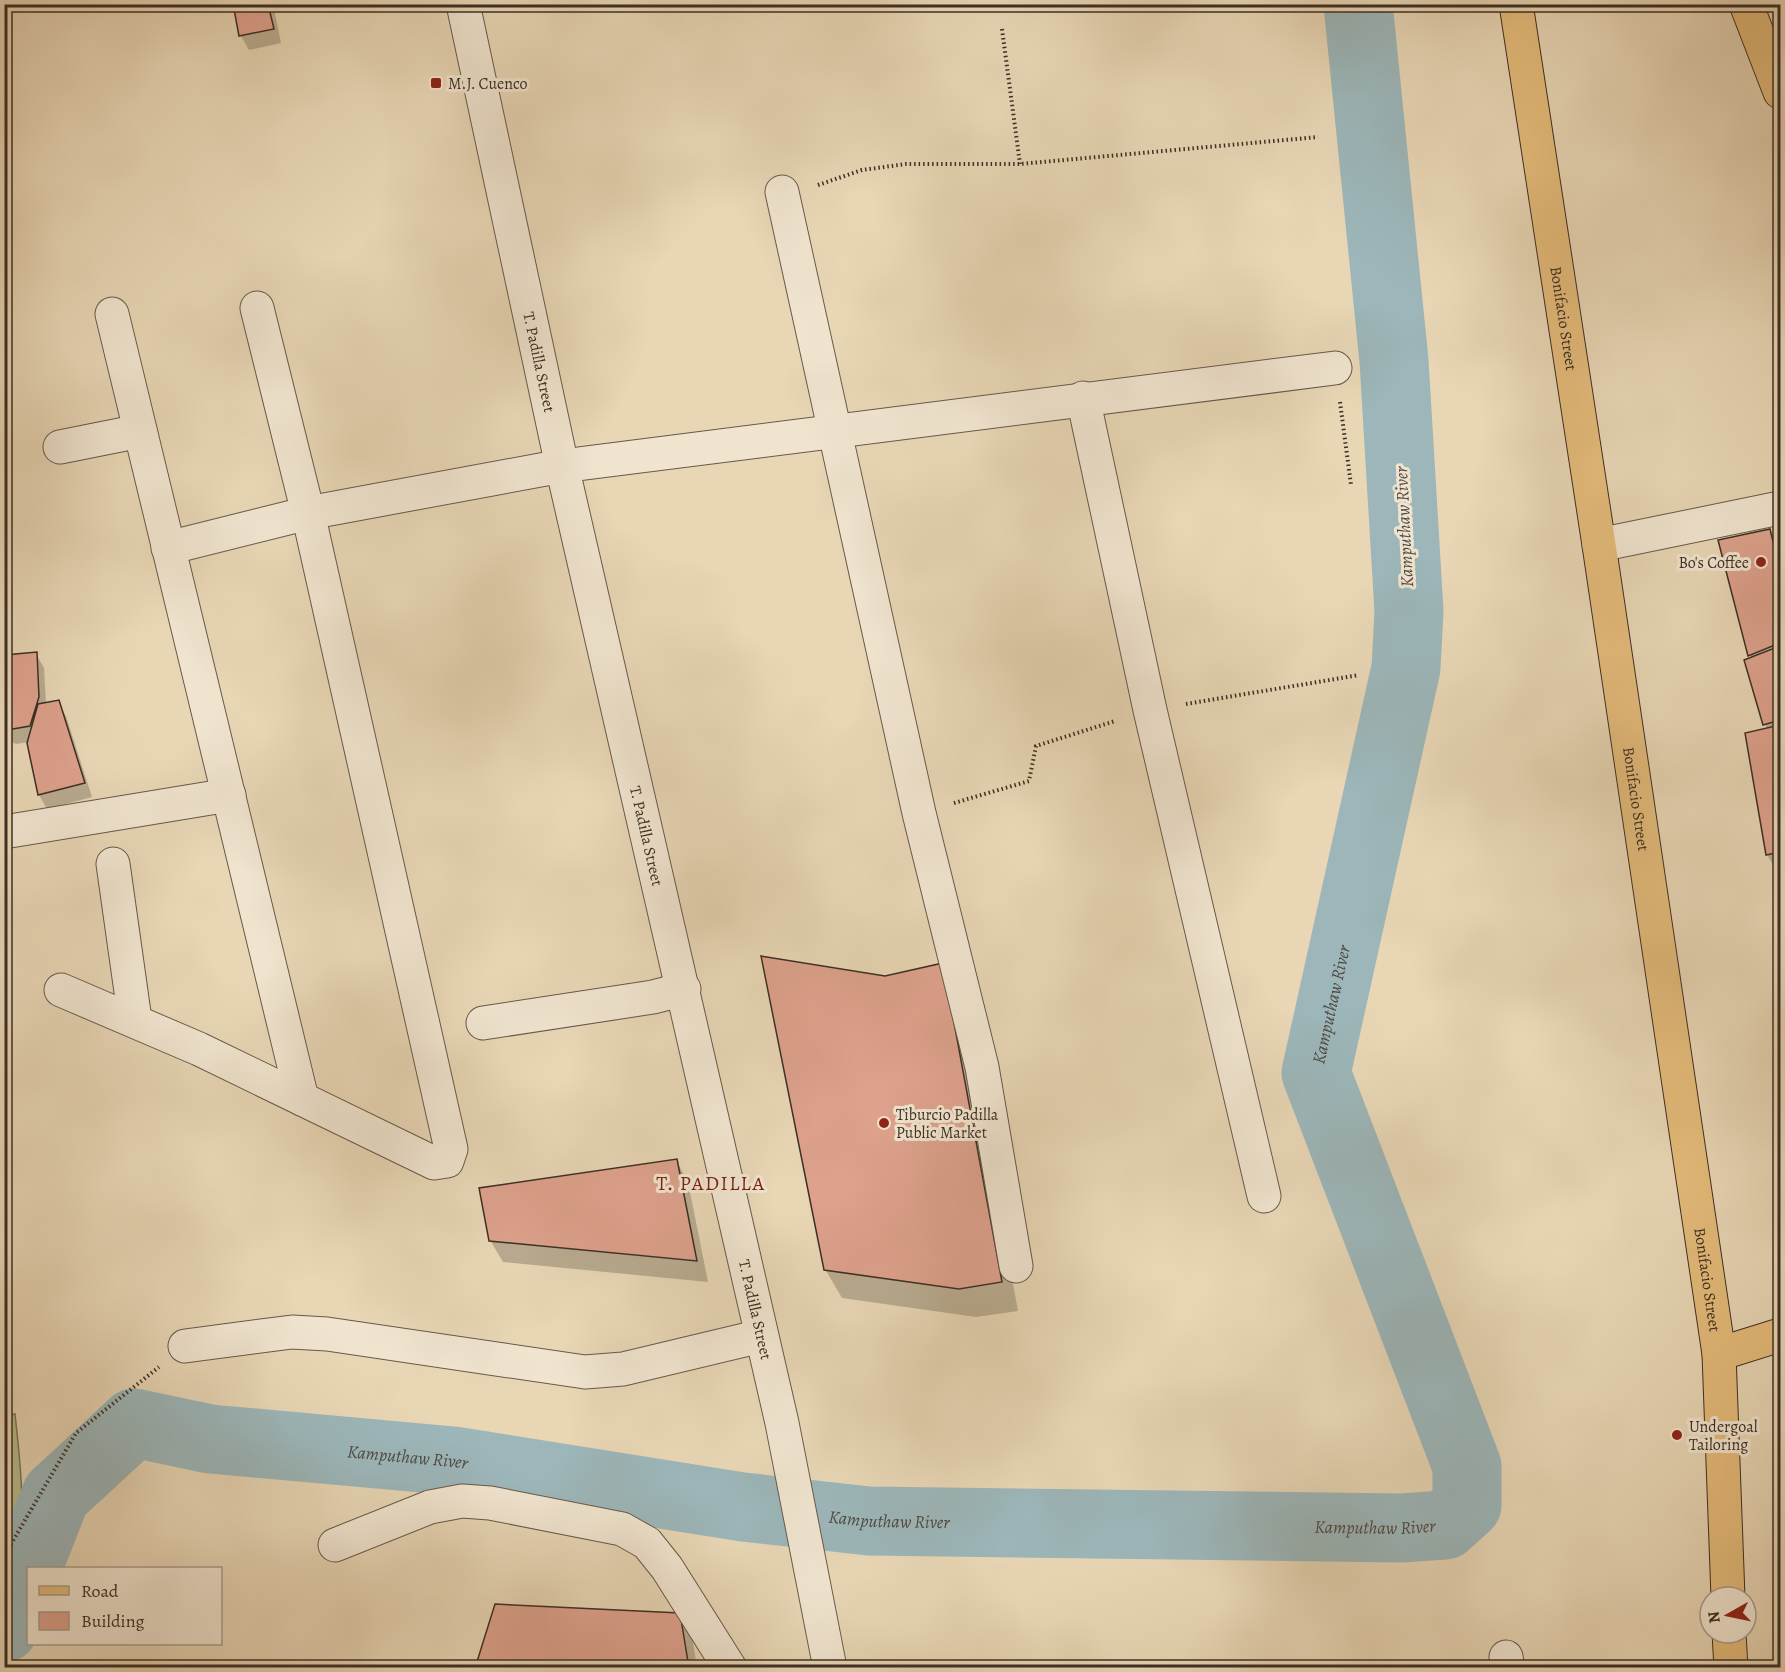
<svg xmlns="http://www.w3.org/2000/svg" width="1785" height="1672" font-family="Alegreya,serif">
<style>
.green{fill:#b7bd8c;stroke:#7a7658;stroke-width:1.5}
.shadow{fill:#0003}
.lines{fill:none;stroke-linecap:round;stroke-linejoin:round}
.river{stroke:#9cb6b9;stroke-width:69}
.building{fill:#dda18c;stroke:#3c2f25;stroke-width:1.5}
.minor-casing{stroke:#675949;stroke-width:35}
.major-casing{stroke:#3c2f25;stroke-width:35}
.path{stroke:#3c2f25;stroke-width:4;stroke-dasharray:1.5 3;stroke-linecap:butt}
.minor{stroke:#f0e4cf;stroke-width:33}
.major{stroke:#e4bb7a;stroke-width:33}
.poi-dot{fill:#8f2418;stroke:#f0e4cf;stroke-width:2}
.labels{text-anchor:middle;stroke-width:6;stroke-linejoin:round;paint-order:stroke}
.poi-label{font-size:16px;fill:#3c2f25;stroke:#f0e4cf;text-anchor:start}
.street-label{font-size:16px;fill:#3c2f25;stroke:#f0e4cf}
.water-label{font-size:18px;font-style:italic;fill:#4f4a43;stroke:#f0e4cf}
.quarter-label{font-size:20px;letter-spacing:1.5px;fill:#7a1f14;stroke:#f0e4cf}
</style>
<rect width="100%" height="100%" fill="#e8d6b5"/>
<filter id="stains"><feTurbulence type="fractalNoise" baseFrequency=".00333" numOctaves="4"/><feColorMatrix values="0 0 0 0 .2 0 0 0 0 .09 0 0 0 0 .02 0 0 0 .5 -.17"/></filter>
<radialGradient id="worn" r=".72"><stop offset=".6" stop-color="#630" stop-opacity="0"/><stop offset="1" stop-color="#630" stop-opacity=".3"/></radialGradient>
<path class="green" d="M 15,1414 C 21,1473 31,1537 5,1592 L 5,1416 Z"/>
<path class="shadow" d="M 234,4 L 273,4 L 281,43 L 249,50 L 241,36 Z
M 1769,531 L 1780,557 L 1780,878 L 1767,854 L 1767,729 L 1746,661 L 1752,658 L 1750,655 Z
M 36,654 L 44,668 L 46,704 L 58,702 L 66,716 L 92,797 L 47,809 L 39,795 L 29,742 L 16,744 L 4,739 L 4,657 Z
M 959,993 L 1018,1311 L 976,1317 L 842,1298 L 825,1269 Z
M 676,1160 L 688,1182 L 708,1282 L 503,1262 L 490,1240 Z
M 679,1614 L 692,1636 L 697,1668 L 477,1668 Z"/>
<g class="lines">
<path class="river" id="s1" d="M 4,1628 L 56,1495 L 134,1423 L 210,1439 L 454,1461 L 743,1507 L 869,1521 L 1401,1528 L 1445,1525 L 1467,1505 L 1467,1466 L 1316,1073 L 1406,668 L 1409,611 L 1394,361 L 1358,4"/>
</g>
<path class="building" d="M 233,4 L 268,4 L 274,29 L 239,36 Z
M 1770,529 L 1780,570 L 1780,643 L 1748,656 L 1718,540 Z
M 1780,646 L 1780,720 L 1763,725 L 1744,660 Z
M 37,652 L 39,697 L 30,726 L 7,730 L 4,729 L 4,655 Z
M 59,700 L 85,783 L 38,795 L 27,743 L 38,704 Z
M 1780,725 L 1780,852 L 1766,855 L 1745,733 Z
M 761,956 L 885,976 L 943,963 L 1002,1282 L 959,1289 L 824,1270 Z
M 677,1159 L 697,1261 L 489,1241 L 479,1188 Z
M 495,1604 L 680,1613 L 689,1668 L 475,1668 Z"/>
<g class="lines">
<g class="minor-casing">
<g id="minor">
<path id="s2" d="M 463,4 L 562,466 L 782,1423 L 830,1668"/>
<path d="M 782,192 L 919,813 L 982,1067 L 1016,1266"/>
<path d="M 112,314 L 302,1099"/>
<path d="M 1083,398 L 1150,710 L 1264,1196"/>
<path d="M 60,447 L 140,431"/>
<path d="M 1599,545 L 1780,508"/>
<path d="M 168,548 L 308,513 L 562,466 L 1335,368"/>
<path d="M 4,832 L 229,795"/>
<path d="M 113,864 L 135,1020"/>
<path d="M 61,990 L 199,1049 L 434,1163 L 447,1161 L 451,1149 L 308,513 L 257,308"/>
<path d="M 483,1023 L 653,997 L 684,989"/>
<path d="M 185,1346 L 292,1332 L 327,1334 L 585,1372 L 623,1369 L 761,1336"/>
<path d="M 335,1545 L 430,1507 L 462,1501 L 490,1503 L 622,1529 L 647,1543 L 667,1568 L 730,1668"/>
<path d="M 1506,1657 L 1508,1668"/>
</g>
</g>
<g class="major-casing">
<g id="major">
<path id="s3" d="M 1516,4 L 1599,545 L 1719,1354 L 1728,1597"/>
<path d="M 1746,4 L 1780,92"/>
<path d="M 1719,1354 L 1780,1335"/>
<path d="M 1729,1633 L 1731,1668"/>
</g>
</g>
<path class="path" d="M 1002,29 L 1020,164
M 818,185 L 862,170 L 906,164 L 1020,164 L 1318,137
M 1340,402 L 1351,485
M 1186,704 L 1359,675
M 954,803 L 1029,781 L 1036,746 L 1115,721
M 4,1556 L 76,1433 L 159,1367"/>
<use href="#minor" class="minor"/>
<use href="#major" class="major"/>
</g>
<g class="poi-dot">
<rect x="430" y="77" width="12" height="12" rx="3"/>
<circle cx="1761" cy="562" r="6"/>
<circle cx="884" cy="1123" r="6"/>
<circle cx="1677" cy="1435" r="6"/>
</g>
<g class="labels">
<g class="poi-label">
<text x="448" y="89">M.J. Cuenco</text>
<text x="1749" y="568" text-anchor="end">Bo's Coffee</text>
<text x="896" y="1120">Tiburcio Padilla<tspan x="896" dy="18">Public Market</tspan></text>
<text x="1689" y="1432">Undergoal<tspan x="1689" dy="18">Tailoring</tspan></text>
</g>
<g class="street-label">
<text dy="6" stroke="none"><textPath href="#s3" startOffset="318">Bonifacio Street</textPath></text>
<text dy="6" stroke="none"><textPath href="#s2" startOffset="366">T. Padilla Street</textPath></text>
<text dy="6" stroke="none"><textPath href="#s3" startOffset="804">Bonifacio Street</textPath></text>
<text dy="6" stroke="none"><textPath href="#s2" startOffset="852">T. Padilla Street</textPath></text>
<text dy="6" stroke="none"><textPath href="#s3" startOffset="1290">Bonifacio Street</textPath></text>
<text dy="6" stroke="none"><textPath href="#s2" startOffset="1338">T. Padilla Street</textPath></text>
</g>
<g class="water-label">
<text transform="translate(1404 527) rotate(-93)" y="6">Kamputhaw River</text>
<text dy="6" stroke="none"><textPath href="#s1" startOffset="2127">Kamputhaw River</textPath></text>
<text dy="6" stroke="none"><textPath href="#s1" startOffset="525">Kamputhaw River</textPath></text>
<text dy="6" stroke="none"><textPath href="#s1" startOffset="1011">Kamputhaw River</textPath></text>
<text dy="6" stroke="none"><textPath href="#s1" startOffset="1497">Kamputhaw River</textPath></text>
</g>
<g class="quarter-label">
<text x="711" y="1190">T. PADILLA</text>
</g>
</g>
<rect width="1785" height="1672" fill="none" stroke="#e8d6b5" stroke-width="24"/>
<rect x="6" y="6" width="1773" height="1660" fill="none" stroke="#3c2f25" stroke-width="3"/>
<rect x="12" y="12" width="1761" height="1648" fill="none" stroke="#3c2f25" stroke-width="1.5"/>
<rect x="27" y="1567" width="195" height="78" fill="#f0e4cf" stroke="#a89c8b" stroke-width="1.5"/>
<rect x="39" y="1586" width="30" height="9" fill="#e4bb7a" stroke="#a89c8b" stroke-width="1.5"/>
<text x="81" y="1597" font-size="18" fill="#3c2f25">Road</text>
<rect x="39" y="1612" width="30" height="18" fill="#dda18c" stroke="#a89c8b" stroke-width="1.5"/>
<text x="81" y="1627" font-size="18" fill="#3c2f25">Building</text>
<g transform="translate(1728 1615) rotate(261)"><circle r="28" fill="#f0e4cf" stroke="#a89c8b" stroke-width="1.5"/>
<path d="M0-4.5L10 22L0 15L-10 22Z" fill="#8f2418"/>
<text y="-9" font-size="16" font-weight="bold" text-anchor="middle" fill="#3c2f25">N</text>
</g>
<rect width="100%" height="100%" filter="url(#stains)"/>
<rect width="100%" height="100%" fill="url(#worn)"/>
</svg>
